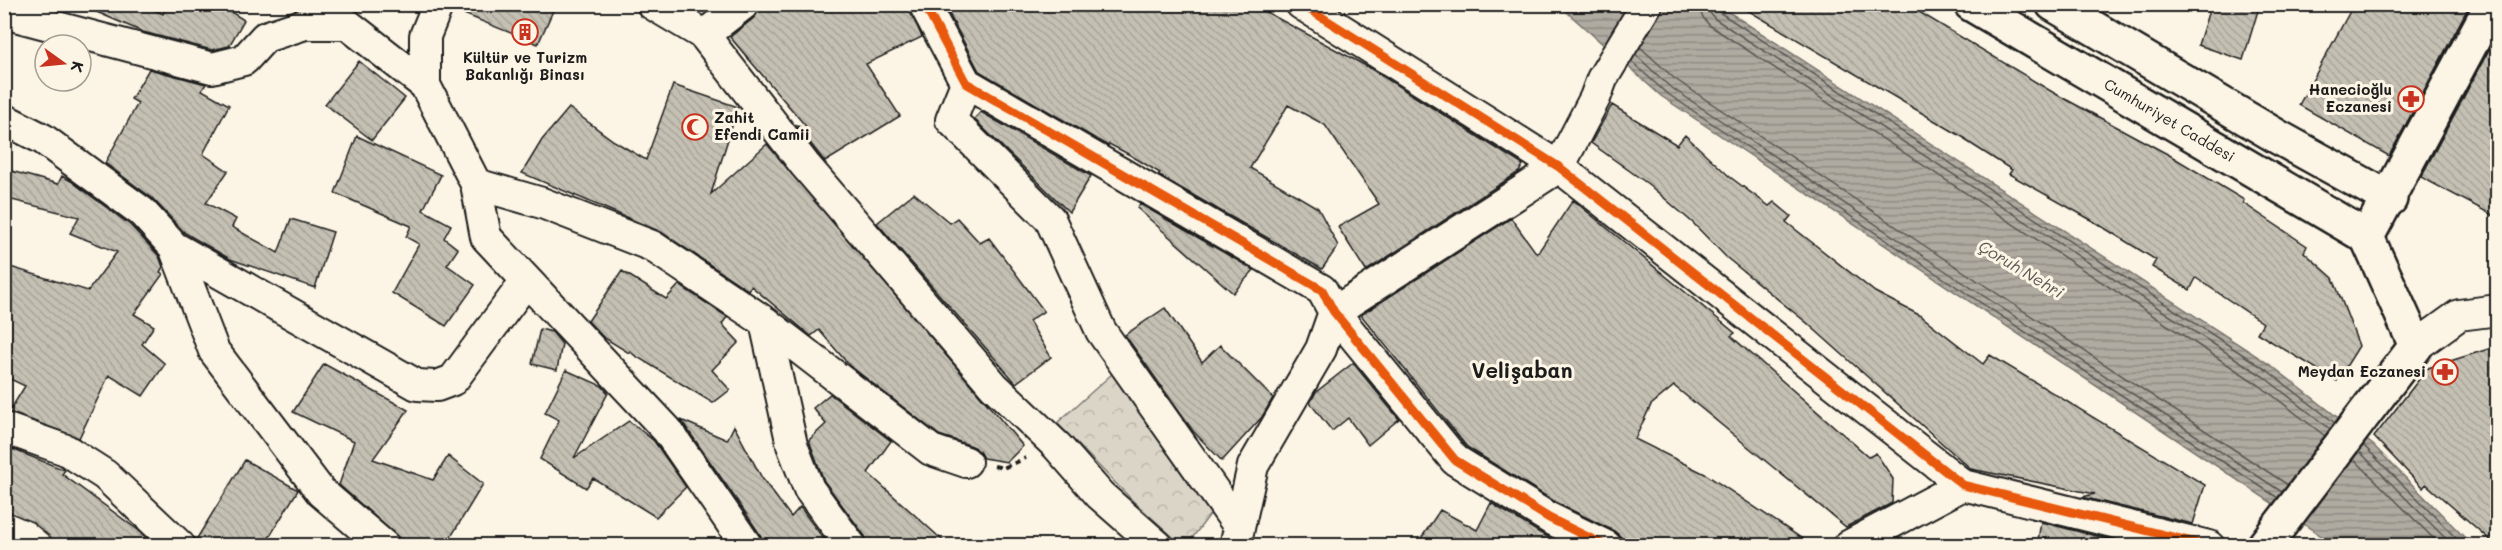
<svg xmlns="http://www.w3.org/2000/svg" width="2502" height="550" font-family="Mali,sans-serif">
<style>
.forest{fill:url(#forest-crowns);stroke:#7c7872;stroke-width:1.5}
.water{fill:url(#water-rules);stroke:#75726c;stroke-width:1.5}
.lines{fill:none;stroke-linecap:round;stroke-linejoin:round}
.shore{stroke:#575551;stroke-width:1.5}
.building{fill:url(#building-back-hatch);stroke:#1c1c1c;stroke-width:1.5}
.minor-casing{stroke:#1c1c1c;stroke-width:34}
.major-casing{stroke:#1c1c1c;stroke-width:38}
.path{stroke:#1c1c1c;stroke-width:4;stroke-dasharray:6 4.5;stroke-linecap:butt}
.minor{stroke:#fcf5e5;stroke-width:30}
.major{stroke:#fcf5e5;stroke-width:33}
.cycleway-casing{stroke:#fcf5e5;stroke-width:13}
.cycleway{stroke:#e8590c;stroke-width:9}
.labels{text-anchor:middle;stroke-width:6;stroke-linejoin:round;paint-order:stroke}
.poi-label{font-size:15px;font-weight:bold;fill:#1c1c1c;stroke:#fcf5e5;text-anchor:end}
.street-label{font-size:15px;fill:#1c1c1c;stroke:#fcf5e5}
.water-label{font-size:16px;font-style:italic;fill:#575551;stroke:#fcf5e5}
.district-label{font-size:21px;font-weight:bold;fill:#1c1c1c;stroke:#fcf5e5}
</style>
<defs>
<pattern id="forest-crowns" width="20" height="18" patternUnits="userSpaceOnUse" patternTransform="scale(1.5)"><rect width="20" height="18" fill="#dbd5c8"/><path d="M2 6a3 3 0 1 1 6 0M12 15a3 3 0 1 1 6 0" fill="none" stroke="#bbb6ab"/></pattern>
<pattern id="water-rules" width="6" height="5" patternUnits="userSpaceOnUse" patternTransform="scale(1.5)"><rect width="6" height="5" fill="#b0aba1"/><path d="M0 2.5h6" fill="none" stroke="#8e8a82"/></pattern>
<pattern id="building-back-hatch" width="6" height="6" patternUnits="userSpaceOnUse" patternTransform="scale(1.5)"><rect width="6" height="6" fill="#c4c0b3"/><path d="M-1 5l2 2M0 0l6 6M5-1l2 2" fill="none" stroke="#a8a499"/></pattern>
</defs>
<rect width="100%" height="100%" fill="#fcf5e5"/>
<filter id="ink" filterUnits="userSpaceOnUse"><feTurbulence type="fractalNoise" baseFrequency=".0167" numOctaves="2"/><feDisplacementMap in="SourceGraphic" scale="12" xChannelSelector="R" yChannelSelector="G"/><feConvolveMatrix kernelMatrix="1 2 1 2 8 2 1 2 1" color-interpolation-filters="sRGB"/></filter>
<g filter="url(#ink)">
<path class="forest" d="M 1113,373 L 1211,513 L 1187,545 L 1182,545 L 1133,501 L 1057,423 Z"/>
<path class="water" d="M 1559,5 L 1718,5 L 2272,366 L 2373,445 L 2472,545 L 2335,545 L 1661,96 Z"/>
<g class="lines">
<path class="shore" d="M 1699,4 L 1702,16 L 1709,25 L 2259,385 L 2325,436
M 1708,4 L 1710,13 L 1715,19 L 2264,377 L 2330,429
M 1716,4 L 1719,12 L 2268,371 L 2335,423
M 1640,47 L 1675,79 L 1937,254 L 2288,485
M 1636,55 L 1669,86 L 1932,262 L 2282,492
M 1632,62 L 1665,92 L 1928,268 L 2278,498
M 2363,445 L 2464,546
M 2359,451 L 2453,546
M 2353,458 L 2441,546"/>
</g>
<path class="building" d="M 78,4 L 142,4 L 163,14 L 167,4 L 218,4 L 244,20 L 229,46 L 212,50 L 143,32 Z
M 455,4 L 556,4 L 538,44 L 454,10 Z
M 761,4 L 907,4 L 922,37 L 866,64 L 900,116 L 825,162 L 797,126 L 809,130 L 730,37 L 755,17 Z
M 944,4 L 1251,4 L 1368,67 L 1523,165 L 1519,172 L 1366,271 L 1338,227 L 1379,204 L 1325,125 L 1288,105 L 1250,168 L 1318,208 L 1338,246 L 1322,269 L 1158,175 L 1160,173 L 1130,155 L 1109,144 L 1108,146 L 979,71 Z
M 1737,4 L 1906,4 L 2054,93 L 2171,156 L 2244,200 L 2243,203 L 2307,246 L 2304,252 L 2333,278 L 2359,346 L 2337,381 L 2257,333 L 2263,323 L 2196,278 L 2190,290 L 2152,267 L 2156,260 L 2093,221 L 2009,174 L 2012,170 L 1965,140 L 1966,139 Z
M 2211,4 L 2260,4 L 2243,60 L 2198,45 Z
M 2354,4 L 2470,4 L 2389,156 L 2299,105 Z
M 2498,33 L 2498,218 L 2421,177 Z
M 359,61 L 405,98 L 372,140 L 325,104 Z
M 149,69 L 206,84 L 202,90 L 229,105 L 203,154 L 228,171 L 206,203 L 236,219 L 232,227 L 278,253 L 291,219 L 333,232 L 315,288 L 230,259 L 185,233 L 152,198 L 105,163 L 138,103 L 131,99 Z
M 673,85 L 738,107 L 711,194 L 767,144 L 1023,446 L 1007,462 L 983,458 L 979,451 L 972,446 L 939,435 L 849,365 L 819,330 L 811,336 L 751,286 L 748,290 L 661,232 L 522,173 L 542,140 L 569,108 L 614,141 L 646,160 Z
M 1612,105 L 1677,145 L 1685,135 L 1730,177 L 1769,206 L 1774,202 L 1791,216 L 1786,222 L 1875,292 L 1921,316 L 1983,364 L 1990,355 L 2205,485 L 2193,524 L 2082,497 L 2095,494 L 1971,469 L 1807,323 L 1727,258 L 1693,223 L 1648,184 L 1591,143 Z
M 981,112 L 1091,176 L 1069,212 L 974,119 Z
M 357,136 L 441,175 L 423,210 L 451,225 L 444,238 L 458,249 L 447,265 L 475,285 L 446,326 L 392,293 L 419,244 L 406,237 L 411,226 L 335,193 Z
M 4,169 L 58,184 L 62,176 L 71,181 L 130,225 L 159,256 L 163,267 L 160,272 L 163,274 L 134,314 L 154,326 L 142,344 L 165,364 L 143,396 L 109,375 L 79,438 L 9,412 L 25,386 L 4,376 L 4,265 L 88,291 L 117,252 L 70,233 L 79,217 L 4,198 Z
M 914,193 L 950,223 L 957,218 L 980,243 L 989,238 L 1044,311 L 1029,321 L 1051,357 L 1016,383 L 877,223 Z
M 1573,200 L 1735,333 L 1731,336 L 1869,457 L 1876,453 L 1893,479 L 1892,503 L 1846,527 L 1674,386 L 1651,405 L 1635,439 L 1705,474 L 1813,546 L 1623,546 L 1621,537 L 1614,531 L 1557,503 L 1467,447 L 1361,315 L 1511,218 L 1537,254 Z
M 1140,204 L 1254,270 L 1233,293 L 1137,208 Z
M 622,271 L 666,299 L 679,285 L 727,317 L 722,324 L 739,342 L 712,370 L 730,390 L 713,403 L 634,355 L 630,351 L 629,353 L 603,337 L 588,321 Z
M 1165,308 L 1202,362 L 1220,345 L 1273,398 L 1262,417 L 1222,461 L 1193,431 L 1125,335 Z
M 540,329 L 552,332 L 562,344 L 557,370 L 532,364 Z
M 2498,346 L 2498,546 L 2497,546 L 2426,484 L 2423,488 L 2374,437 L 2428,368 Z
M 1353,363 L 1399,419 L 1368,445 L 1348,418 L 1332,431 L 1310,403 L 1316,392 Z
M 324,364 L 408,410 L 373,459 L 433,480 L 448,456 L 483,484 L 446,545 L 411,545 L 404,542 L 339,485 L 354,441 L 293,412 Z
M 566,370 L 602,386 L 608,393 L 574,458 L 629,421 L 654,441 L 686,487 L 656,517 L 593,478 L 586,488 L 540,459 L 559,420 L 545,413 Z
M 830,394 L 891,441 L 868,473 L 949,546 L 868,546 L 865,536 L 824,481 L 809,440 L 826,424 L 813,408 Z
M 681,420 L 727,440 L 734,426 L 762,478 L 791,517 L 800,507 L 829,546 L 764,546 L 761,536 L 747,515 Z
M 4,446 L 65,470 L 62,474 L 138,530 L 154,546 L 61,546 L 32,522 L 4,510 Z
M 245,460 L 298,490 L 264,546 L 197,546 L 196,540 Z
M 1491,503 L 1540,533 L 1566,546 L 1416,546 L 1440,510 L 1477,530 Z
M 2041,522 L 2135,546 L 2037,546 Z"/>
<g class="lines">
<g class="minor-casing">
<path id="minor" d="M 438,4 L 425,36 L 425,85 L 476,184 L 486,237 L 667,430 L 747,546
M 652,4 L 704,35 L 805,165 L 994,386 L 1057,446 L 1100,495 L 1158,546
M 924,4 L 966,83 L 1322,290 L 1334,312 L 1455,460 L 1549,518 L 1606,546
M 1301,4 L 1559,167 L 1963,485 L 2209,546
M 4,13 L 212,68 L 244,60 L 265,37 L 305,24 L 347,24 L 425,85
M 704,35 L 744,4
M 966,83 L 951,120 L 1050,219 L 1101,331 L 1238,525
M 4,119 L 43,139 L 142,212 L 174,247 L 214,351 L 321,492 L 384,546
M 476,184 L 542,203 L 652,246 L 765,322 L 931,450 L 966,462
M 174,247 L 417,385 L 437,386 L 453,380 L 526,281
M 765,322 L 792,445 L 809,489 L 851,546
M 2416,346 L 2459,315 L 2498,310
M 4,428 L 66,450 L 105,475 L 180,546
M 1235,546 L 1253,466 L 1321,349 L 1334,312 L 1559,167 L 1595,98 L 1602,79 L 1647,4
M 1848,546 L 1963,485"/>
</g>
<g class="major-casing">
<g id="major">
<path id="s1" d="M 1971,4 L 2367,237"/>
<path d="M 2053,4 L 2278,137 L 2390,199"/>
<path d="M 2264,546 L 2416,346 L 2367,237 L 2492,4"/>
</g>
</g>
<path class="path" d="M 994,466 L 1003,468 L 1026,458"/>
<use href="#minor" class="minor"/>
<use href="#major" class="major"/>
<g class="cycleway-casing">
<path id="cycleway" d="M 924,4 L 966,83 L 1322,290 L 1334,312 L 1455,460 L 1549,518 L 1606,546
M 1301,4 L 1559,167 L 1963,485 L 2209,546"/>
</g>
<use href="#cycleway" class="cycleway"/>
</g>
</g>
<defs>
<g id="building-ring" transform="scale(1.35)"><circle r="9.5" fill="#fcf5e5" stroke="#c8321e" stroke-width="1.5"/><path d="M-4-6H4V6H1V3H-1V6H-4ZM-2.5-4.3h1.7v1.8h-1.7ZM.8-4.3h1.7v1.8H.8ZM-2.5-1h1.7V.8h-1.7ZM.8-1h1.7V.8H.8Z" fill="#c8321e"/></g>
<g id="pharmacy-ring" transform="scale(1.35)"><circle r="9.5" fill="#fcf5e5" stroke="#c8321e" stroke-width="1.5"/><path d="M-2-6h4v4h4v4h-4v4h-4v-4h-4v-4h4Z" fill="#c8321e"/></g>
<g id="mosque-ring" transform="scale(1.35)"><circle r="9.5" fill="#fcf5e5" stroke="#c8321e" stroke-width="1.5"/><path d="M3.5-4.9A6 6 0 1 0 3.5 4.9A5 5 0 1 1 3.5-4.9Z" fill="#c8321e"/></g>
</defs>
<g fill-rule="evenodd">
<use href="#building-ring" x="525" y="32"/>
<use href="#pharmacy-ring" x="2411" y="99"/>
<use href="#mosque-ring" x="695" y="127"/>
<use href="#pharmacy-ring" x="2445" y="372"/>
</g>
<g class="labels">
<g class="poi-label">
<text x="525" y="63" text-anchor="middle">Kültür ve Turizm<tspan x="525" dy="17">Bakanlığı Binası</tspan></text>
<text x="2392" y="95">Hanecioğlu<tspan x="2392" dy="17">Eczanesi</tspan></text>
<text x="714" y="123" text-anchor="start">Zahit<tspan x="714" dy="17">Efendi Camii</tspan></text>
<text x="2426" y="377">Meydan Eczanesi</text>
</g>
<g class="street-label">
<text dy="5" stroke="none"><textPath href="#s1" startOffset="230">Cumhuriyet Caddesi</textPath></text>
</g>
<g class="water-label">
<text transform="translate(2021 269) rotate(31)" y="6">Çoruh Nehri</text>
</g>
<g class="district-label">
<text x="1522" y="378">Velişaban</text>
</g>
</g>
<rect width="2502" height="550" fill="none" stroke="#fcf5e5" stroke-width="24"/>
<rect x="12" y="12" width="2478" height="526" fill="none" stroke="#1c1c1c" stroke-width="2" filter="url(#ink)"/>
<g transform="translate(63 63) rotate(105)"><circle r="28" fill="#fcf5e5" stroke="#a29e95" stroke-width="1.5"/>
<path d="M0-4.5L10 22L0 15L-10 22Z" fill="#c8321e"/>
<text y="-9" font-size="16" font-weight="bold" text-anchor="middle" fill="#1c1c1c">K</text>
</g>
</svg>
